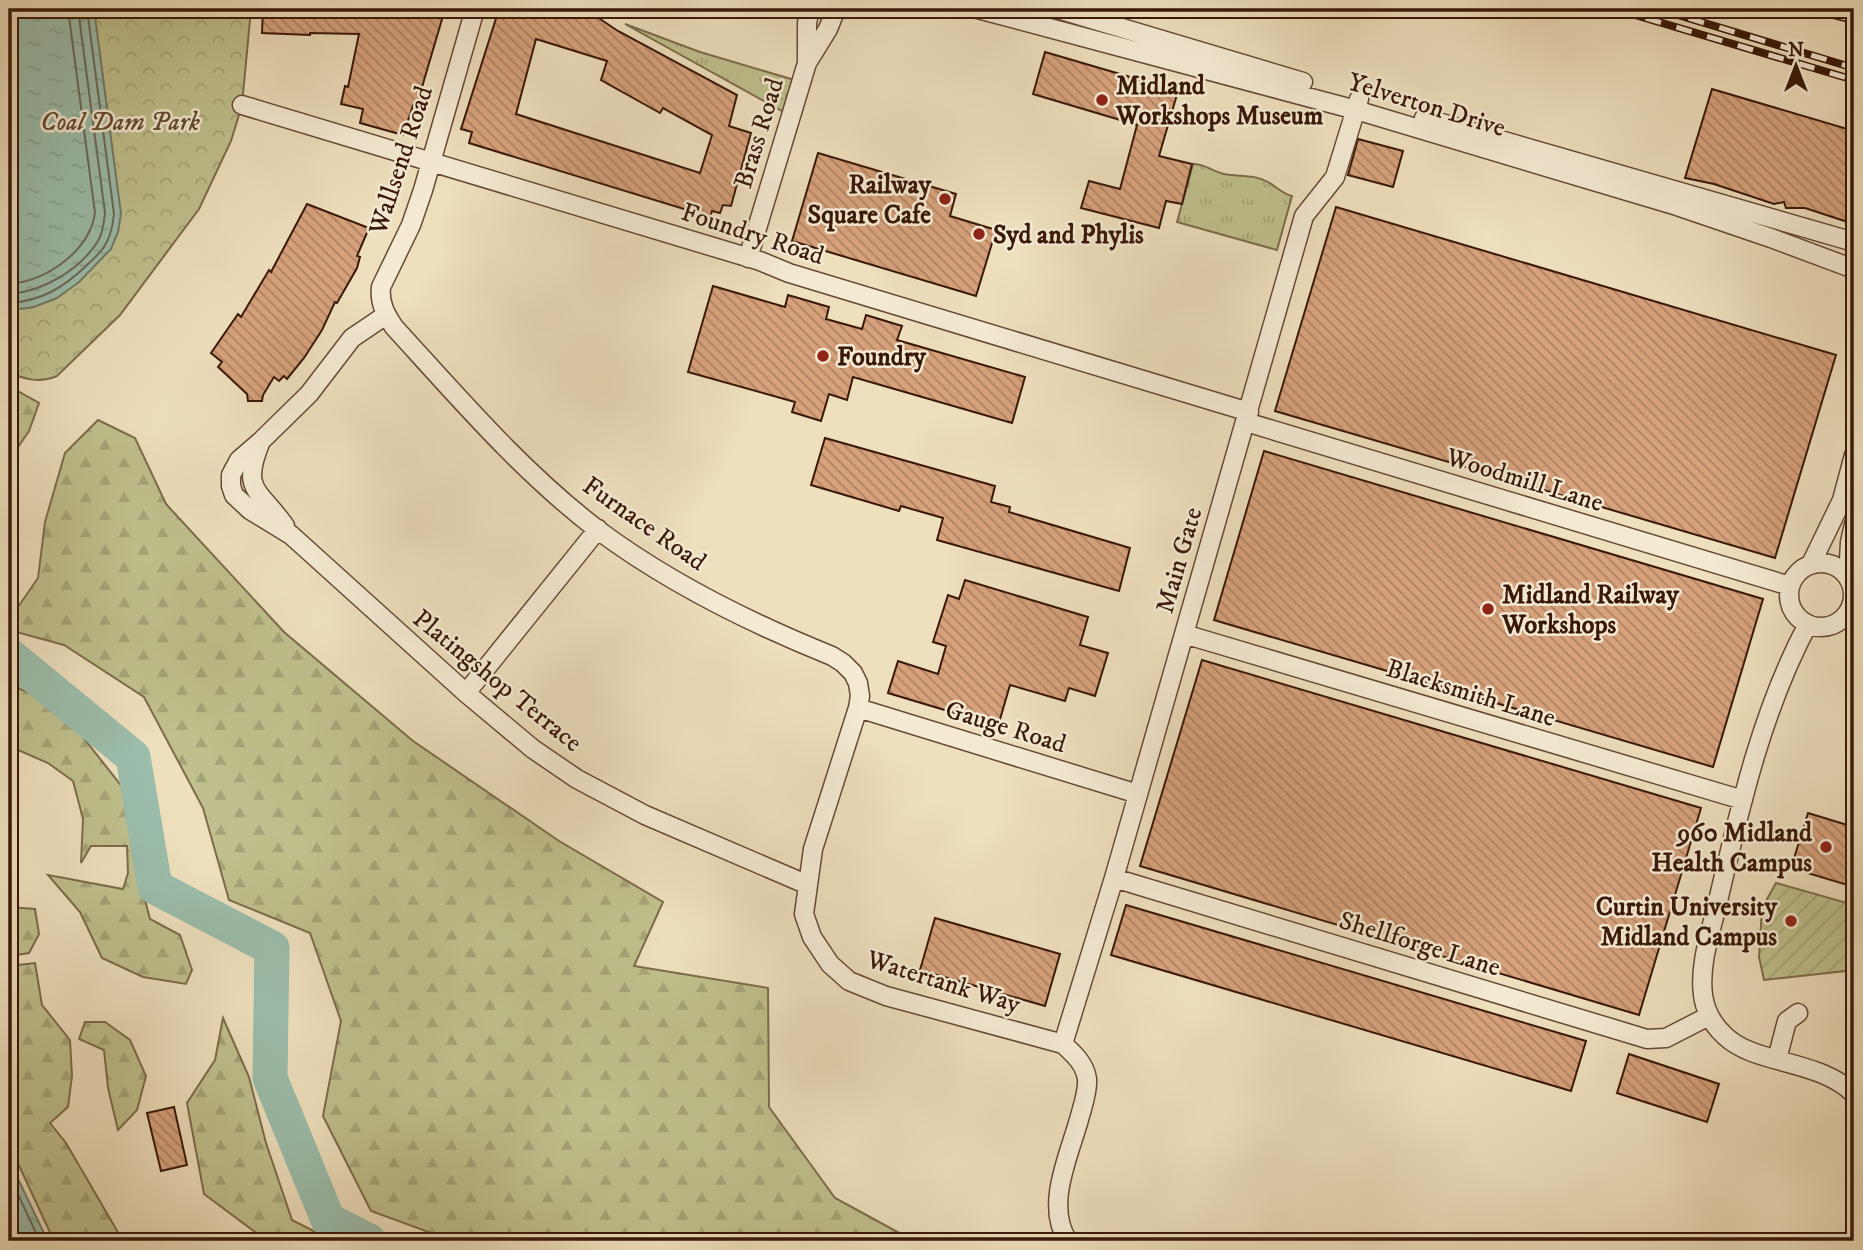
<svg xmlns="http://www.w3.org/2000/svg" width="1863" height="1250" font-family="'IM FELL DW Pica',serif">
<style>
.grass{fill:url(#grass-tufts);stroke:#7c6c4a;stroke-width:2}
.forest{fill:url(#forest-firs);stroke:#7c6c4a;stroke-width:2}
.park{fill:url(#park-crowns);stroke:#7c6c4a;stroke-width:2}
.garden{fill:url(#garden-furrows);stroke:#7c6c4a;stroke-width:2}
.water{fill:url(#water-ripples);stroke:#747b6a;stroke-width:2}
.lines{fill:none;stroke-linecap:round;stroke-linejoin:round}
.shore{stroke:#6a6a5a;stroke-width:2}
.river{stroke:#9bbdab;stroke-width:35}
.building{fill:url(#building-back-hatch);stroke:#391808;stroke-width:2;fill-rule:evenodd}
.street-casing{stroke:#664a35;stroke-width:21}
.street{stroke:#f4ead4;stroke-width:18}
.rail-casing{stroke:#391808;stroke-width:8}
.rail{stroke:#f4ead4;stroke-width:5;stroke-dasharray:16;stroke-linecap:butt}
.poi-dot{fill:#8f2418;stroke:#f4ead4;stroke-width:2.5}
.labels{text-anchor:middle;stroke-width:5;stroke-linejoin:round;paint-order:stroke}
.poi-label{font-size:26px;font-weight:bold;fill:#391808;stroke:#f4ead4;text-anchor:start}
.street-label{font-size:26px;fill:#391808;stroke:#f4ead4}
.park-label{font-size:26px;font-style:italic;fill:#614a30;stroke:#f4ead4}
</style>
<defs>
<pattern id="grass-tufts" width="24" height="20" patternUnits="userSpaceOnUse" patternTransform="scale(1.75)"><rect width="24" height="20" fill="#bfc08d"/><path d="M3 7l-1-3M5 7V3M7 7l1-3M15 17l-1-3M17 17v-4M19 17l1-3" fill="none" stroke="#a5a478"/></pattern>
<pattern id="forest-firs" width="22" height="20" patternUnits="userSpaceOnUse" patternTransform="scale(1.75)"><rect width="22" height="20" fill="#bfc08d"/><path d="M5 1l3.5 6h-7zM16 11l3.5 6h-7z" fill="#a5a478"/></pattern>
<pattern id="park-crowns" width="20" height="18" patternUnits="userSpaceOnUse" patternTransform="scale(1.75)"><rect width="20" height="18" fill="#bfc08d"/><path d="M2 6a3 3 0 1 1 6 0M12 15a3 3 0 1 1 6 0" fill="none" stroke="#a5a478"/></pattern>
<pattern id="garden-furrows" width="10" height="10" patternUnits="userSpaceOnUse" patternTransform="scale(1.75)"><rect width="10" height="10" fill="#bfc08d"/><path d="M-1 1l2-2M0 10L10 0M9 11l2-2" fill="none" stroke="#a5a478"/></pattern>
<pattern id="water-ripples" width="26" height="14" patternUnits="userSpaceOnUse" patternTransform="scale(1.75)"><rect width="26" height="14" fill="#9bbdab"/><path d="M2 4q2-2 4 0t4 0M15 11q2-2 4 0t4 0" fill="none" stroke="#86a292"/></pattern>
<pattern id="building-back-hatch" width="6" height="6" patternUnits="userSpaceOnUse" patternTransform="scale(1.75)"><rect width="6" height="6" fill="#d6a17b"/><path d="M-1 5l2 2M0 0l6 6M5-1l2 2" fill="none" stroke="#af8263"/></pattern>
</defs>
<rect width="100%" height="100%" fill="#eedfbd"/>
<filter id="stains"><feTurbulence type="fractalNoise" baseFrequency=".00286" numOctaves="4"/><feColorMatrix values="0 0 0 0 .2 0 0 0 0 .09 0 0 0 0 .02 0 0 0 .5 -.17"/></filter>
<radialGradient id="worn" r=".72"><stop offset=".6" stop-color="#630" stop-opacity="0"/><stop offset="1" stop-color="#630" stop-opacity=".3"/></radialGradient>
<path class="grass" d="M 625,24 L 700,52 L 801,82 L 791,116 Z
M 1193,164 C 1205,164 1212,171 1224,174 C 1239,177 1254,174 1268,182 C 1277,187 1281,193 1292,196 L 1277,250 L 1177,222 Z"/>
<path class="forest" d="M 9,386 L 39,403 L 29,431 L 9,460 Z
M 98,420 L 135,438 L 166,504 L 284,632 L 413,741 L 559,841 L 663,902 L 634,966 L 768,988 L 769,1107 L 835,1198 L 914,1241 L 453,1241 L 371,1211 L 323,1116 L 341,1021 L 310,933 L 229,900 L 203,808 L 144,697 L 64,645 L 9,630 L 9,620 L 38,578 L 45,522 L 65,453 Z
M 9,678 L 20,689 L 57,704 L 123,788 L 129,819 L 141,846 L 142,888 L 150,919 L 180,935 L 192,970 L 186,984 L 143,977 L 102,958 L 80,912 L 48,875 L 123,889 L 128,873 L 127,846 L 91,846 L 81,863 L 83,819 L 73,781 L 48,763 L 9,746 Z
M 9,907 L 35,909 L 39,934 L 29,953 L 9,956 Z
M 35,963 L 42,1005 L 70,1040 L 72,1076 L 68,1107 L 50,1123 L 66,1143 L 123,1241 L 54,1241 L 15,1157 L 9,1127 L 9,1094 L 13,1059 L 9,1042 L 9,966 Z
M 223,1018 L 249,1077 L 266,1143 L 292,1220 L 333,1241 L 267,1241 L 204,1194 L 187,1103 L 215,1060 Z
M 85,1022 L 105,1022 L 130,1040 L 146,1076 L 137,1110 L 118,1130 L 108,1088 L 104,1050 L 79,1039 Z"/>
<path class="park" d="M 9,9 L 251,9 L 242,105 L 231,141 L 199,209 L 120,315 L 57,376 C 40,383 25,380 9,372 Z"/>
<path class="garden" d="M 1776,883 L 1854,905 L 1854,970 L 1764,980 L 1759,957 L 1762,908 Z"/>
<path class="water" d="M 9,9 L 94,9 L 121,214 L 118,232 L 111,249 L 79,282 L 57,298 L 34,307 L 12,310 L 9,310 Z
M 9,1152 L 9,1160 L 43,1231 L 45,1241 L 9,1241 Z"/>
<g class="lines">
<path class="shore" d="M 9,284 C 46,281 89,252 95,213 L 68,9
M 9,294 C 42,292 80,270 98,241 C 103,233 104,222 105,213 L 78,9
M 9,303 C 41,301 63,288 86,266 C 92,260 101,253 105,245 C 111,236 113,224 114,214 L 87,9
M 9,1175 L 36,1233 L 38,1241"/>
<path class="river" d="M 9,655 L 133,757 L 155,887 L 272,948 L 270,1078 L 328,1220 L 369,1241"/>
</g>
<path class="building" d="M 263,9 L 445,9 L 417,104 L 414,103 L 403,135 L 360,123 L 363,109 L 341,104 L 345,86 L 348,87 L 359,34 L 310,33 L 310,35 L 262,33 Z
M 499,9 L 585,9 L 618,31 L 737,95 L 729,126 L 751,133 L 731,206 L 723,205 L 720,213 L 712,211 L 710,217 L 469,143 L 472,132 L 461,129 ZM 536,39 L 607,61 L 601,80 L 660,113 L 663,108 L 712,135 L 700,173 L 516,114 Z
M 1045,52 L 1178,91 L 1159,156 L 1192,164 L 1182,204 L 1166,201 L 1159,228 L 1081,208 L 1089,181 L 1120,189 L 1137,125 L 1033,94 Z
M 1712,89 L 1854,131 L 1854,224 L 1805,208 L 1786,208 L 1784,202 L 1774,204 L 1714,184 L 1685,178 Z
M 1358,139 L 1403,151 L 1393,187 L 1348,175 Z
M 818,153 L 956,194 L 950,216 L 996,230 L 976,296 L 792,241 Z
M 307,204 L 369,228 L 357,256 L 360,257 L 357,268 L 337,303 L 335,302 L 322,330 L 304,358 L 287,379 L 284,376 L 279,381 L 274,377 L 263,395 L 262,401 L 248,401 L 247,394 L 218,367 L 222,362 L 211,353 L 238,314 L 241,317 L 269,270 L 271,272 Z
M 1336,207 L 1836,355 L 1775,558 L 1275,411 Z
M 713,286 L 785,307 L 788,295 L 829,307 L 826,319 L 862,329 L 866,315 L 902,326 L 897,340 L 1025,377 L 1012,423 L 853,377 L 847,400 L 829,394 L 821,421 L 792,412 L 795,402 L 688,372 Z
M 825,438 L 995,486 L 991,502 L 1010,507 L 1009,512 L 1130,548 L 1119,591 L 937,540 L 943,518 L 901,506 L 899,511 L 811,485 Z
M 1264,451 L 1763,599 L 1713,767 L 1214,620 Z
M 965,580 L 1088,617 L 1080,645 L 1108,653 L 1095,696 L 1069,688 L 1065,701 L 1010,685 L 998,726 L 888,693 L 898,661 L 938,674 L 946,646 L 933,642 L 948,595 L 959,599 Z
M 1202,660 L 1701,808 L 1639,1015 L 1140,866 Z
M 1808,813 L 1854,827 L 1854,887 L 1791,868 Z
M 1126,905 L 1586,1041 L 1571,1091 L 1111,955 Z
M 935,918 L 1060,954 L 1045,1006 L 920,970 Z
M 1629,1054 L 1719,1084 L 1707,1122 L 1617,1093 Z
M 174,1107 L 187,1165 L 161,1171 L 147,1113 Z"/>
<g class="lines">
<g class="street-casing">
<path id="street" d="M 475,9 L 423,190 L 411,225 L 381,287 C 379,303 386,315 394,327 C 459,398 522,472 598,530 C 669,583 750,623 832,656 L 843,663 L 853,673 L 858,683 L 860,696 L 858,708 L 813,849 L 804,914 L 812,937 L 830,964 L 849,981 L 886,996 L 1063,1044 C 1074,1054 1085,1064 1087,1079 C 1088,1091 1083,1105 1080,1116 C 1070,1154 1044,1205 1068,1241
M 978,9 L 1356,110 L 1677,206 L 1771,238 L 1854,269
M 1058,9 L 1303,82
M 807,63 L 828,29 L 836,9
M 242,105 L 760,261 L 789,273 L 1249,412
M 1424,118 L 1854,242
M 748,258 L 807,63 L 807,23 L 810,9
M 386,315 L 352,338 L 309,394 L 261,441 L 239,460 L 231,475 L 231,486 L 234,495 L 250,510 L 291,535 L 466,693 L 533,749 L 577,779 L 645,815 L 808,885
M 1246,422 L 1790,586
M 261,441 C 240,491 259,489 285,526
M1789 595a32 32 0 1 1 64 0a32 32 0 1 1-64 0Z
M 1811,564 L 1842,500 L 1854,455
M 1848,577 L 1850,542 L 1854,524
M 1808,624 C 1762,710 1740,807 1718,901 C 1711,931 1699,964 1703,995 C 1705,1010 1713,1025 1725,1036 C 1755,1065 1819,1059 1854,1094
M 1184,634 L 1743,800
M 466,693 L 598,529
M 858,708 L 1138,794
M 1114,878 L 1647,1039 L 1666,1038 L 1709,1016
M 1063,1044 L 1114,878 L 1304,216 L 1335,177 L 1359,99
M 1777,1059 L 1787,1021 L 1798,1013"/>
</g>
<use href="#street" class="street"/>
<g class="rail-casing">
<path id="rail" d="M 1615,9 L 1854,80
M 1658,9 L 1854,68
M 1809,9 L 1854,20"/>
</g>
<use href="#rail" class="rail"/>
</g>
<g class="poi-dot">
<circle cx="1102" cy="100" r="7"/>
<circle cx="945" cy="199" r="7"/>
<circle cx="979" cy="234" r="7"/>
<circle cx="823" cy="356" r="7"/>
<circle cx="1488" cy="609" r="7"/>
<circle cx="1826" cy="847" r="7"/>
<circle cx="1791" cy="921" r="7"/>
</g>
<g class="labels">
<g class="poi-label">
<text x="1116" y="94">Midland<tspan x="1116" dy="30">Workshops Museum</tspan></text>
<text x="931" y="193" text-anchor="end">Railway<tspan x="931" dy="30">Square Cafe</tspan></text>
<text x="993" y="243">Syd and Phylis</text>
<text x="837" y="365">Foundry</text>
<text x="1502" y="603">Midland Railway<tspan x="1502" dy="30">Workshops</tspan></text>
<text x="1812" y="841" text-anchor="end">960 Midland<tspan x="1812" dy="30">Health Campus</tspan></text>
<text x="1777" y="915" text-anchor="end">Curtin University<tspan x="1777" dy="30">Midland Campus</tspan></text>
</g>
<g class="street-label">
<text transform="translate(1427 104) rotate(17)" y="9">Yelverton Drive</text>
<text transform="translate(758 133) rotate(-73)" y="9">Brass Road</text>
<text transform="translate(400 160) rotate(-72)" y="9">Wallsend Road</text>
<text transform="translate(753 233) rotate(18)" y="9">Foundry Road</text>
<text transform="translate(1525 479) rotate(17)" y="9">Woodmill Lane</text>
<text transform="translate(645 523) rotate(35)" y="9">Furnace Road</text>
<text transform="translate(1178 560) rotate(-74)" y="9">Main Gate</text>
<text transform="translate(498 680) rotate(39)" y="9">Platingshop Terrace</text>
<text transform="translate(1471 692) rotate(17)" y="9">Blacksmith Lane</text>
<text transform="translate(1006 726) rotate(17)" y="9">Gauge Road</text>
<text transform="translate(1420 943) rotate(17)" y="9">Shellforge Lane</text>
<text transform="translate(944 981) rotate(17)" y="9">Watertank Way</text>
</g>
<g class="park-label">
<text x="120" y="130">Coal Dam Park</text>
</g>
</g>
<rect width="1863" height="1250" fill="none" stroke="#eedfbd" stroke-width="35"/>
<rect x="10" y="10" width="1842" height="1229" fill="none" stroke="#391808" stroke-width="3.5"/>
<rect x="18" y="18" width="1828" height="1215" fill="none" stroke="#391808" stroke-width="2"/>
<g transform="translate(1796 66)" stroke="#f4ead4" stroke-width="5" paint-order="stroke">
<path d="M0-5L12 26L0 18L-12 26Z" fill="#391808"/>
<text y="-10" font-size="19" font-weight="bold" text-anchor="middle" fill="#391808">N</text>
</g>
<rect width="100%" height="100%" filter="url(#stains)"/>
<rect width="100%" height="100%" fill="url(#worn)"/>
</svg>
